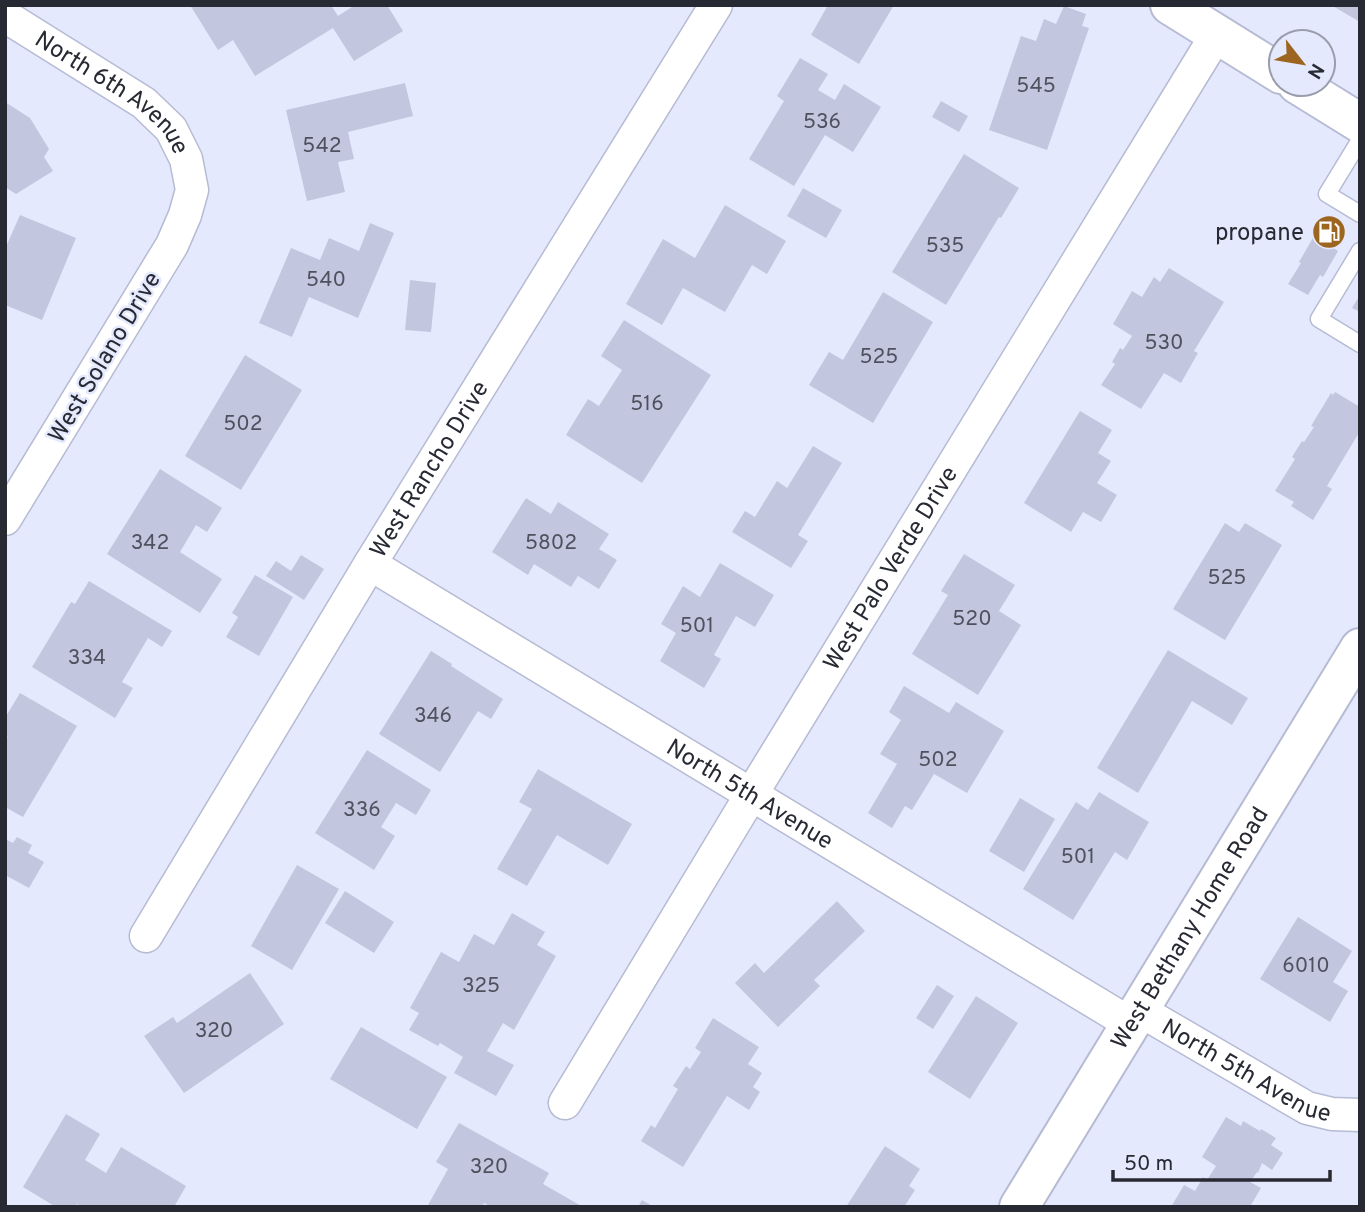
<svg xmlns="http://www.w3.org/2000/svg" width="1365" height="1212" font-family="Overpass,sans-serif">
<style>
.building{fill:#c2c7df}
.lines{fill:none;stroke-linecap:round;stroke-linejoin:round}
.lane-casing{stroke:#b6bbd3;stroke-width:19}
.street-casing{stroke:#b6bbd3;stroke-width:35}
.secondary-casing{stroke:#b6bbd3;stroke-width:42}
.lane{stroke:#fff;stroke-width:16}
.street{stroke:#fff;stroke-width:32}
.secondary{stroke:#fff;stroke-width:38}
.labels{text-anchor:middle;stroke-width:5;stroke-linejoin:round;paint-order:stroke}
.number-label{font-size:21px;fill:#4e515e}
.street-label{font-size:24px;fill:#282a33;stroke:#e5e9fd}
.poi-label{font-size:24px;fill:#282a33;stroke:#e5e9fd;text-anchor:end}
</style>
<rect width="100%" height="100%" fill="#e5e9fd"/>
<path class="building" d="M 190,5 L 331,5 L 338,16 L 355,5 L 387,5 L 403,31 L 354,61 L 333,28 L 255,76 L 233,40 L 218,50 Z
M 828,5 L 894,5 L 859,64 L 811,35 Z
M 1331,5 L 1360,5 L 1360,22 Z
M 1064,6 L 1086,14 L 1082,26 L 1089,28 L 1047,150 L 989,130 L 1021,36 L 1036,41 L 1044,19 L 1056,24 Z
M 800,58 L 828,74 L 818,90 L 835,100 L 844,84 L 881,107 L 853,152 L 825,135 L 794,186 L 749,159 L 784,101 L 777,96 Z
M 405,83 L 413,116 L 348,132 L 354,159 L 338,162 L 345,192 L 307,201 L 286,110 Z
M 941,101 L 968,116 L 959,132 L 932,117 Z
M 5,102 L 30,118 L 49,149 L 44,157 L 53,171 L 16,194 L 5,187 Z
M 964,154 L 1019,188 L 1001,218 L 999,217 L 946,305 L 892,272 Z
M 803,188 L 842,210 L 826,238 L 787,216 Z
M 725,205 L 786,241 L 767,274 L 752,265 L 725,312 L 683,288 L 662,325 L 626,304 L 663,239 L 695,258 Z
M 20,215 L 76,238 L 42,320 L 5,305 L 5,249 Z
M 370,223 L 394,233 L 358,318 L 309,297 L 292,337 L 259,323 L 291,248 L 320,260 L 329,238 L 359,251 Z
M 1325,227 L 1336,234 L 1334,237 L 1323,230 Z
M 1314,236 L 1338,251 L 1323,277 L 1320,275 L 1308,295 L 1288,284 L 1301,263 L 1299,262 Z
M 1169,268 L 1224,302 L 1194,351 L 1198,353 L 1181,383 L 1164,373 L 1141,409 L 1101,385 L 1115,364 L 1112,362 L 1120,348 L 1123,350 L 1132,336 L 1113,324 L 1132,291 L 1142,297 L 1154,277 L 1160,282 Z
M 410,280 L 436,283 L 431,332 L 405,330 Z
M 883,292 L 933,322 L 873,423 L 809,385 L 829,352 L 843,360 Z
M 1360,295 L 1360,312 L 1352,308 Z
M 624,320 L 711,375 L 642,483 L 566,435 L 588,399 L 599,406 L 622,370 L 601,356 Z
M 245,355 L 302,390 L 241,490 L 185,456 Z
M 1335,392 L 1360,407 L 1360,431 L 1327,486 L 1332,489 L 1313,520 L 1291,506 L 1294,502 L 1275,491 L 1295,459 L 1292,457 L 1302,441 L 1304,442 L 1314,427 L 1311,426 L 1331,393 L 1333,395 Z
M 1080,411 L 1112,430 L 1098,453 L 1111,461 L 1097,483 L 1117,495 L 1101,522 L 1083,512 L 1071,532 L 1024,503 Z
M 813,446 L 842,463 L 798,535 L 808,541 L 791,568 L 732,532 L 745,511 L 755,517 L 777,481 L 787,488 Z
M 160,469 L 222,508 L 207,532 L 196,525 L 180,552 L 222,579 L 200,613 L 107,554 Z
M 526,498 L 551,514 L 558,502 L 609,534 L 599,549 L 617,560 L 599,589 L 578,576 L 571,587 L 534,564 L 528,575 L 492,552 Z
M 1225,523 L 1239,532 L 1245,523 L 1282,545 L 1225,640 L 1173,609 Z
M 964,554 L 1015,585 L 999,611 L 1021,625 L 978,695 L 912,654 L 948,595 L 941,591 Z
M 301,555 L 324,569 L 304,600 L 266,576 L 276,561 L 291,571 Z
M 720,563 L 774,595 L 755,627 L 736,616 L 714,655 L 721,659 L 704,688 L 660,661 L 676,633 L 661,624 L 683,586 L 700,597 Z
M 255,575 L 293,597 L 259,656 L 226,637 L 238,617 L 232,613 Z
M 89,581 L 172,631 L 162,647 L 148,638 L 122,682 L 133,688 L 115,718 L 32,667 L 71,602 L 75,604 Z
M 1168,650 L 1248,698 L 1232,725 L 1192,701 L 1138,793 L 1097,768 Z
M 431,651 L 452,664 L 451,666 L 503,699 L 491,719 L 478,711 L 440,772 L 379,734 Z
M 904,686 L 949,713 L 956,702 L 1004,731 L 967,793 L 934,774 L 912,810 L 905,806 L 892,828 L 868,813 L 897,764 L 880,754 L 901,720 L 889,712 Z
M 20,693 L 77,726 L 23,817 L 5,807 L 5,741 L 8,737 L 5,736 L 5,718 Z
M 367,750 L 431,790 L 416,815 L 396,803 L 381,827 L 395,836 L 374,870 L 315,833 Z
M 538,769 L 632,824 L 608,865 L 557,835 L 527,886 L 497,869 L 532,809 L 519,802 Z
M 1099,792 L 1149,822 L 1127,860 L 1115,852 L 1073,920 L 1023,889 L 1076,802 L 1088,810 Z
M 1020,798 L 1055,819 L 1024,872 L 989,851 Z
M 17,837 L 32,845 L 28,853 L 44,862 L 29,888 L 5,875 L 5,839 L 13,843 Z
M 297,865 L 339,889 L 292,970 L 251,946 Z
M 345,891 L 394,922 L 374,953 L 325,923 Z
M 837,901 L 865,931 L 814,980 L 820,986 L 778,1027 L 735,983 L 755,963 L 764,973 Z
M 512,913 L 545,932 L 537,945 L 556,956 L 514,1030 L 503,1023 L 487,1051 L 514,1065 L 496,1096 L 454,1073 L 463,1057 L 440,1043 L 438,1046 L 409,1030 L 419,1013 L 410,1008 L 441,952 L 459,962 L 474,934 L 494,945 Z
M 1298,917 L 1352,951 L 1333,982 L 1348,991 L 1330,1022 L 1260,979 Z
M 250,973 L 284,1024 L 184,1093 L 144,1036 L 173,1017 L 177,1023 Z
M 937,985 L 954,996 L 933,1029 L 916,1018 Z
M 976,996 L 1018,1023 L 970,1099 L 928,1072 Z
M 713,1018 L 759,1047 L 748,1064 L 762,1073 L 753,1087 L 760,1092 L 749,1110 L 727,1096 L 683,1167 L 641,1141 L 651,1125 L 655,1128 L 678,1089 L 673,1086 L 686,1066 L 690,1069 L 701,1052 L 695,1048 Z
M 361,1027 L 447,1077 L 417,1129 L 330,1079 Z
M 66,1114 L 100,1134 L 85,1160 L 106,1173 L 121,1147 L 186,1186 L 174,1207 L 81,1207 L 77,1204 L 76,1207 L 56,1207 L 23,1187 Z
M 1226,1117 L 1241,1126 L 1243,1121 L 1260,1131 L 1261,1129 L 1276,1138 L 1271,1145 L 1283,1153 L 1272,1170 L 1262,1163 L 1258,1173 L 1257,1172 L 1250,1182 L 1261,1188 L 1251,1205 L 1254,1207 L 1171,1207 L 1184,1185 L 1195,1191 L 1203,1177 L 1207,1180 L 1216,1166 L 1202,1157 Z
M 459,1123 L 549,1173 L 543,1184 L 583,1207 L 491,1207 L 484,1203 L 482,1207 L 427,1207 L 448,1169 L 436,1162 Z
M 885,1146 L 920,1169 L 909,1186 L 915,1190 L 904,1207 L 846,1207 Z
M 642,1200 L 654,1207 L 638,1207 Z"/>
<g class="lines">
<g class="lane-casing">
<path id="lane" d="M 1360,140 L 1327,194 L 1360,214
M 1360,251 L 1319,319 L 1360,344"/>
</g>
<g class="street-casing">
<g id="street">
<path id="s1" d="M 5,16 L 144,103 L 171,129 L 186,159 L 192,190 L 185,215 L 172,245 L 5,519"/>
<path id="s2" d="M 370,564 L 1131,1024"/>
<path id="s3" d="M 146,936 L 370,564 L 716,5"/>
<path id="s4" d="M 1139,1010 L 1307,1108 L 1332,1114 L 1360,1115"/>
<path id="s5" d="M 565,1103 L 751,795 L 1217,34"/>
</g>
</g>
<g class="secondary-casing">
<g id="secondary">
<path d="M 1170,5 L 1281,74"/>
<path d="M 1297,84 L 1360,123"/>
<path id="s6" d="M 1019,1207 L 1360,648"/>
</g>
</g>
<use href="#lane" class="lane"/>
<use href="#street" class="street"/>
<use href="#secondary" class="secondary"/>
</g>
<defs>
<g id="fuel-disc" transform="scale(1.75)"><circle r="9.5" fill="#9c6520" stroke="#e5e9fd"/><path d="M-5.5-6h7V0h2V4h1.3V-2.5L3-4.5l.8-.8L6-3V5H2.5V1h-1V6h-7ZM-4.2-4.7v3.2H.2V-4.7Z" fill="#fff"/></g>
</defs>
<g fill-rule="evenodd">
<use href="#fuel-disc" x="1329" y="232"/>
</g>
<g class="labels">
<g class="number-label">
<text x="1036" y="92">545</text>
<text x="822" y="128">536</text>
<text x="322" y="152">542</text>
<text x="945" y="252">535</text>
<text x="326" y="286">540</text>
<text x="1164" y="349">530</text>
<text x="879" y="363">525</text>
<text x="647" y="410">516</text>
<text x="243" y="430">502</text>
<text x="150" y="549">342</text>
<text x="551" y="549">5802</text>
<text x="1227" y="584">525</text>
<text x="972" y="625">520</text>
<text x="697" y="632">501</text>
<text x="87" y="664">334</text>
<text x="433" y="722">346</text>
<text x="938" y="766">502</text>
<text x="362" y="816">336</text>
<text x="1078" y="863">501</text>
<text x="1306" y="972">6010</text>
<text x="481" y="992">325</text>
<text x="214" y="1037">320</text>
<text x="489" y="1173">320</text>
</g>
<g class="street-label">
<text dy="8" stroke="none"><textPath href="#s1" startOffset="133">North 6th Avenue</textPath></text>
<text transform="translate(104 357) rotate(-59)" y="8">West Solano Drive</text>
<text dy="8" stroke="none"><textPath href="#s3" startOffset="546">West Rancho Drive</textPath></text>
<text dy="8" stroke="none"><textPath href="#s5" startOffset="626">West Palo Verde Drive</textPath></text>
<text dy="8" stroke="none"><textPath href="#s2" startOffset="444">North 5th Avenue</textPath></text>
<text dy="8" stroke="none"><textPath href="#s6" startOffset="327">West Bethany Home Road</textPath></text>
<text dy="8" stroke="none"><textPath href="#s4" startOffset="124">North 5th Avenue</textPath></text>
</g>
<g class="poi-label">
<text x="1304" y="240">propane</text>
</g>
</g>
<rect width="1365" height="1212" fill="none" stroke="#282a33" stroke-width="14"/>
<g transform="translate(1302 63) rotate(121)"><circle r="33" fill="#e5e9fd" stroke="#999dac" stroke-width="2"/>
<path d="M0-5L12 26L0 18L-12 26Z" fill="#9c6520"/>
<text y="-10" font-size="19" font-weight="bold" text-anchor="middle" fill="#282a33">N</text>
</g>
<path d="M1113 1170v10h217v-10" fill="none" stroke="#282a33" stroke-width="3.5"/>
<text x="1124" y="1170" font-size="21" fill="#282a33" stroke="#e5e9fd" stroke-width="5" paint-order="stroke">50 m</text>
</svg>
